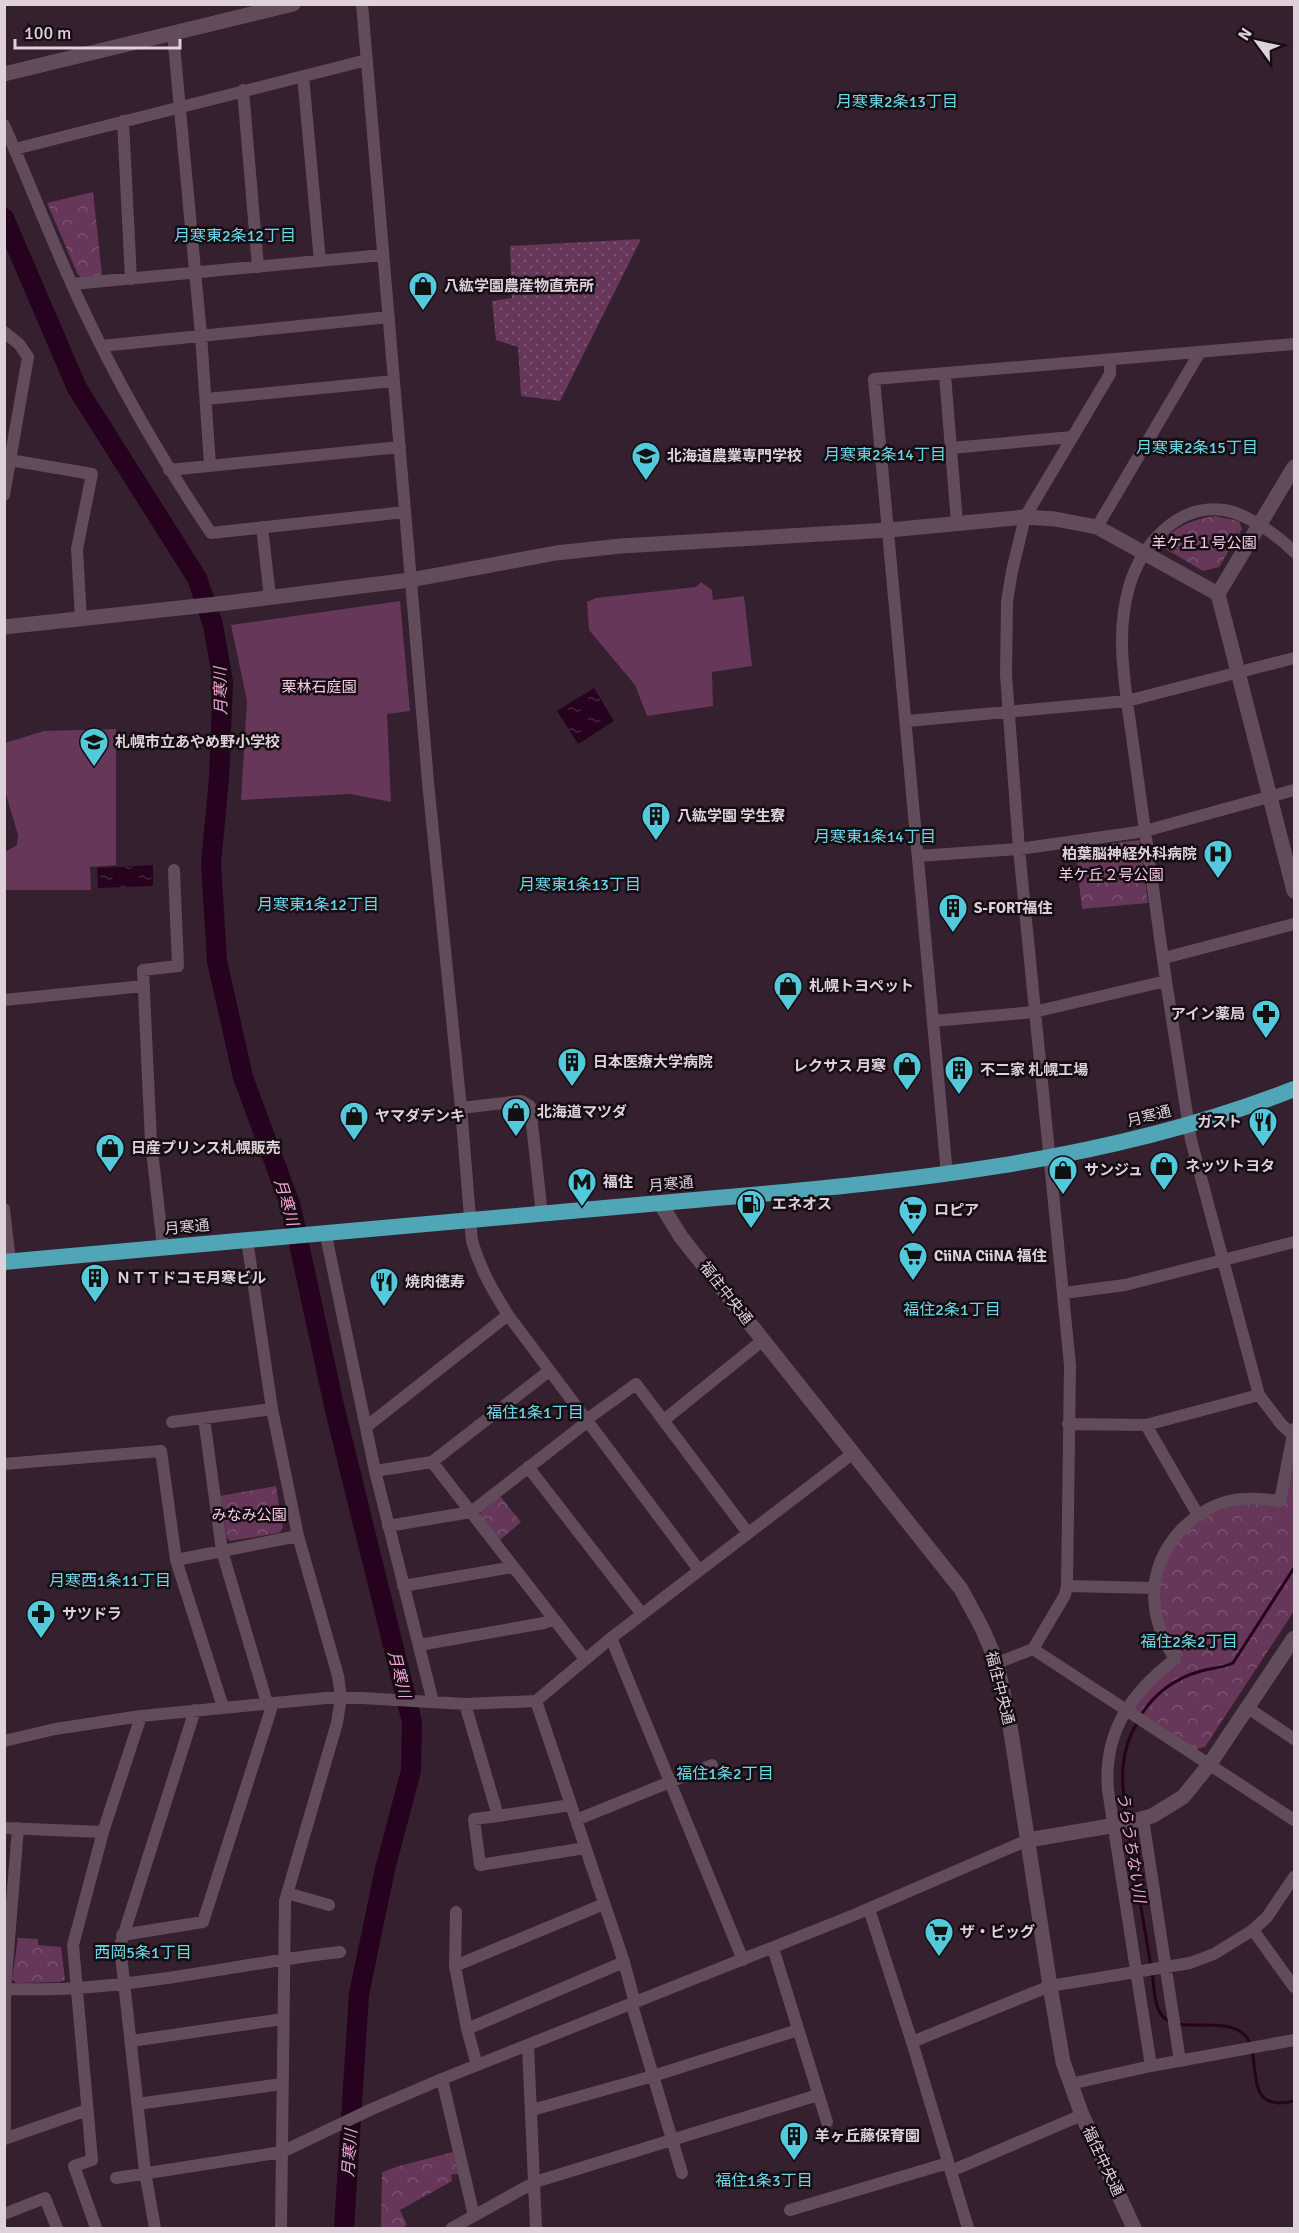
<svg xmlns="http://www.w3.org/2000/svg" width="1299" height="2233" font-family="Signika,'Noto Sans JP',sans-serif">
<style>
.grass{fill:url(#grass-dots)}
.forest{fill:url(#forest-crowns)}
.garden{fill:#663759}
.water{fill:url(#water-ripples)}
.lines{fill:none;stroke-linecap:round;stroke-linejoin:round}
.stream{stroke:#26021e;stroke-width:3}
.river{stroke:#26021e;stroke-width:20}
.minor{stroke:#624c5b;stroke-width:12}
.tertiary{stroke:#624c5b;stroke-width:15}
.trunk{stroke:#50a6b6;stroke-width:16}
.labels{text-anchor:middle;stroke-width:5;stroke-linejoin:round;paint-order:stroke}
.poi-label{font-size:15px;font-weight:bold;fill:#ded1da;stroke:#160d13;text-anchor:start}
.park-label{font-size:15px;fill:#f6cbe8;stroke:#160d13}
.street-label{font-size:15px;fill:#ded1da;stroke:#160d13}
.neighbourhood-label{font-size:16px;fill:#6cd6e6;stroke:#160d13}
.water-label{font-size:16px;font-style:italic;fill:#f4a2dc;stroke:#160d13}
</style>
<defs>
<pattern id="grass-dots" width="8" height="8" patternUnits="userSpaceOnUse" patternTransform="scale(1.5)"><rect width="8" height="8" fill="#663759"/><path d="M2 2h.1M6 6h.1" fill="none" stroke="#7b5370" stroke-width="1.8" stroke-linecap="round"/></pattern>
<pattern id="forest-crowns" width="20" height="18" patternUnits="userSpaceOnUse" patternTransform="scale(1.5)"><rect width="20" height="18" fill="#663759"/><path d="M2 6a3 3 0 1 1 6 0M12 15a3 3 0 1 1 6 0" fill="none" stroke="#7b5370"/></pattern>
<pattern id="water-ripples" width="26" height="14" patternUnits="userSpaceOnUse" patternTransform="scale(1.5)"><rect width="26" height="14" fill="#26021e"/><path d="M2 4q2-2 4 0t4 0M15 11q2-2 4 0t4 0" fill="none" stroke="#45263e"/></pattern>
</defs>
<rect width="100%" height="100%" fill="#34202e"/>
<path class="grass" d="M 641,239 L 560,401 L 521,396 L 518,347 L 496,340 L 492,301 L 512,298 L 510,246 Z"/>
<path class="forest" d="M 93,192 L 102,275 L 82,278 L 78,275 L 47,203 Z
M 1215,516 L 1239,521 L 1242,529 L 1219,567 L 1203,571 L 1164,548 L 1163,540 C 1179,525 1194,519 1215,516 Z
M 1140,840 L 1148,903 L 1082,909 L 1075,848 Z
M 1294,1447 L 1294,1611 L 1205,1747 L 1196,1749 L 1134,1710 L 1134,1704 L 1177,1660 C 1168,1638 1158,1613 1158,1589 C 1158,1553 1194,1518 1226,1508 C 1244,1502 1263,1505 1281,1507 Z
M 276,1486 L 283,1528 L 279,1533 L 230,1541 L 227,1538 L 220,1496 Z
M 500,1496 L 521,1522 L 500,1540 L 480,1516 L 481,1512 Z
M 18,1938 L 38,1939 L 38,1945 L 61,1947 L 65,1980 L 60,1982 L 16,1983 L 12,1979 Z
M 453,2152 L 458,2174 L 451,2175 L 452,2181 L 400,2210 L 407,2225 L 402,2228 L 381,2228 L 382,2172 L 399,2166 Z"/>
<path class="garden" d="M 701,582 L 712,590 L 713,600 L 744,596 L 752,666 L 712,672 L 713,706 L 647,716 L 635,685 L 589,630 L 587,602 L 596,598 L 696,587 Z
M 400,601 L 410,711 L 387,714 L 391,802 L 350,794 L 241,800 L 247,701 L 231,625 Z
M 116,729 L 116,865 L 90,867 L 91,890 L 5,890 L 5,852 L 17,845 L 18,835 L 5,791 L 5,743 L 44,731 Z"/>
<path class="water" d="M 594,688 L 614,721 L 578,744 L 557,711 Z
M 153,865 L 153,886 L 98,888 L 97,868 Z"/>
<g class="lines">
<path class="stream" d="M 1141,1715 C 1155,1693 1176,1678 1201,1671 C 1212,1668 1222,1668 1233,1663 L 1294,1568
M 1127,1819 C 1121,1783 1118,1754 1138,1721
M 1128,1828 L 1151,1967
M 1152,1973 C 1155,1990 1153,2017 1172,2022
M 1178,2024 C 1199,2028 1243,2017 1250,2045
M 1252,2051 C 1258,2081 1251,2111 1294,2101"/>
<path class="river" d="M 4,218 L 77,388 L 197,578 L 213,625 L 223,682 L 219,778 L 211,864 L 217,961 L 243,1077 L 291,1207 L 335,1410 L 412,1722 L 411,1771 L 385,1869 L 359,1994 L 344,2228"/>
<path class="minor" d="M 362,4 L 428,782 L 461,1108 L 472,1241 C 480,1269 493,1291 508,1315 L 699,1570
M 173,34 L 201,335 L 210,465
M 303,76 L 320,261
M 243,90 L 258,267
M 123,121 L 131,279
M 4,125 C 32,188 56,253 86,315 C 122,391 164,463 211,533 L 405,512
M 15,149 L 367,60
M 72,284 L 383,255
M 4,332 L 19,344 L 28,357 L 4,495
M 101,346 L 389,317
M 945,375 L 957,523
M 206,399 L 394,381
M 951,448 L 1072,437
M 4,462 L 10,460 L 92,474 L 77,549 L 81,619
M 169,470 L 400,447
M 262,527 L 270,597
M 1097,527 L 1200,352
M 1294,552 C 1280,537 1246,513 1224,510 C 1177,503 1141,546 1129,587 C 1118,626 1122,663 1127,701 L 1166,981 L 1191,1140 L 1259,1395 L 1281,1424 L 1294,1436
M 907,721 L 1127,701 L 1294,658
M 918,856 L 1019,849 L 1145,831 L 1294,790
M 1164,958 L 1294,924
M 4,1000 L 144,986
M 933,1021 L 1034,1012 L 1166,981
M 461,1108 L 521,1101 L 530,1106 L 542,1215
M 947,1175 L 874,379 L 1294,344
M 4,1209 L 10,1261
M 325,1231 L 375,1471 L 433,1702
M 247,1240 L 272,1409 L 298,1536 L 338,1676 L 341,1697 L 337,1723 L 285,1901 L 281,2228
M 163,1247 L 151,1142 L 143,970 L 178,966 L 174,870
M 1064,1293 L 1125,1285 L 1294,1242
M 204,1418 L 222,1551 L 267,1703
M 586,1420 L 636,1384 L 748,1533
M 664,1420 L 763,1340
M 172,1422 L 272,1409
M 1068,1424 L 1146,1425 L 1259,1395
M 1146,1425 L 1198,1515
M 366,1427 L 508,1315
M 432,1462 L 585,1659
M 4,1464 L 161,1451 L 176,1560 L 223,1707
M 528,1467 L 642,1614
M 375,1471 L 432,1462 L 549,1371
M 388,1526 L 471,1512 L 587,1422
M 176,1560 L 298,1536
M 403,1586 L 513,1567
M 1067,1586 L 1154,1588
M 611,1638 L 743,1960
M 419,1645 L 544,1623 L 554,1619
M 1033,1649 L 1294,1820
M 997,1663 L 1033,1649 L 1065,1595 L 1067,1586 L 1070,1365 L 1019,849 L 1006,675 L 1007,602 L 1012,571 L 1025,517 L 1110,374 L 1110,360
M 536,1701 L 624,1962 L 635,2003
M 465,1704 L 498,1816 L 474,1819 L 480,1865 L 585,1848
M 1248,1708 L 1294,1739
M 4,1741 L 55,1729 L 141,1716 L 326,1698 L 362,1698 L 465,1704 L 536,1701 L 611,1638 L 852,1454
M 498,1816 L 571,1805
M 1143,1819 L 1180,2061
M 576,1820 L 712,1765
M 4,1828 L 103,1832
M 287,1893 L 329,1905
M 869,1909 L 912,2042 L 968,2228
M 456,1912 L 455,1966 L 467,2029 L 477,2065
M 1253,1930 L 1294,1987
M 122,1935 L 203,1922 L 273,1703
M 773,1948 L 827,2122
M 455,1966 L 604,1904
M 4,1989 C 29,1989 53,1990 78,1988 C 166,1982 252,1962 340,1952
M 632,2005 L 682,2173
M 467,2029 L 624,1962
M 131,2041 L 283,2019
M 912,2042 L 1050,1986 L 1190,1963 L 1214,1954 L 1253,1930 L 1267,1917 L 1294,1877
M 528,2045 L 536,2228
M 1151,2066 L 1108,1790 C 1103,1732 1131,1693 1175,1659 C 1148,1617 1145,1571 1179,1532 C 1193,1517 1209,1506 1229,1501 C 1246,1497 1263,1499 1280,1501 L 1294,1429
M 442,2079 L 474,2216
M 1070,2084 L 1151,2066 L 1294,2040
M 137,2104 L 282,2084
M 532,2110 L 653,2076 L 798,2030
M 4,2139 L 87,2110
M 5,2139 L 5,1989 L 18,1828
M 951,2171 L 1082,2115
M 116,2178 L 282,2152 L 372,2109 L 442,2079 L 854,1915 L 1028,1840
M 790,2210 L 948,2163
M 4,2214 L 45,2198 L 57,2228
M 96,2228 L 74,2166 L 92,2160 L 73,1945 L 103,1832 L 141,1716
M 155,2228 L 145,2172 L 120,1946 L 195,1710
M 452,2228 L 535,2182 L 818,2095"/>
<path class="tertiary" d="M 4,74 L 293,4
M 1218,594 L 1294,891
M 4,627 L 226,603 L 410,580 L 556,553 L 621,546 L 889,530 L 1025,517 L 1055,519 L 1097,527 L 1218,594 L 1294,467
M 660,1203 L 681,1237 L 961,1589 L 982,1628 L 997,1663 L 1010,1726 L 1050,1986 L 1063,2062 L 1082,2115 L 1134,2228
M 1028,1840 L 1122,1824 L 1152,1816 L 1183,1797 L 1209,1765 L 1294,1638"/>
<path class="trunk" d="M 4,1262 C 216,1242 427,1224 638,1205 C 859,1185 1086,1171 1294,1089"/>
</g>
<defs>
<g id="shop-pin" transform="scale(1.5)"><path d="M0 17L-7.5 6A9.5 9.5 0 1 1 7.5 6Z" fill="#53cadc" stroke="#160d13"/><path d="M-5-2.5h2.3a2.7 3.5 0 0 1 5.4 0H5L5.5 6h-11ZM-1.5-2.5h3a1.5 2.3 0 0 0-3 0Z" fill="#111"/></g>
<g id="university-pin" transform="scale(1.5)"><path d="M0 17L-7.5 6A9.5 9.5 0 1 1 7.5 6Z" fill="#53cadc" stroke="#160d13"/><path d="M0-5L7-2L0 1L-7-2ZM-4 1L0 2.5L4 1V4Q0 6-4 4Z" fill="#111"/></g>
<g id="school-pin" transform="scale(1.5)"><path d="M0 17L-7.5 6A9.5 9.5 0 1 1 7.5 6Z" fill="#53cadc" stroke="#160d13"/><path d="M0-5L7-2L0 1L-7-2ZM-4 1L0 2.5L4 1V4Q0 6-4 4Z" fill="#111"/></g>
<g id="building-pin" transform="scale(1.5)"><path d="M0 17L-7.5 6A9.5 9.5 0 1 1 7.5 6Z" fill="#53cadc" stroke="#160d13"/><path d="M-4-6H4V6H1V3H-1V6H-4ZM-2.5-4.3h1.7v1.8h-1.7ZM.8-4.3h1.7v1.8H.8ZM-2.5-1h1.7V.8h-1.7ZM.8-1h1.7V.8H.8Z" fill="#111"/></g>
<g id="hospital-pin" transform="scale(1.5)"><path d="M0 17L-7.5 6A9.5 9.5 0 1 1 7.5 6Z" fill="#53cadc" stroke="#160d13"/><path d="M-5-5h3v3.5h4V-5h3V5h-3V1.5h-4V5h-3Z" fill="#111"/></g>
<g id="pharmacy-pin" transform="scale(1.5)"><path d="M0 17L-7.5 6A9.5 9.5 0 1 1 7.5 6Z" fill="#53cadc" stroke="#160d13"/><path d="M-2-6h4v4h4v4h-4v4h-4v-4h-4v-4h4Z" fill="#111"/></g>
<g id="restaurant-pin" transform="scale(1.5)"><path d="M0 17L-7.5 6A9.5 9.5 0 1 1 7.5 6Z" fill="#53cadc" stroke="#160d13"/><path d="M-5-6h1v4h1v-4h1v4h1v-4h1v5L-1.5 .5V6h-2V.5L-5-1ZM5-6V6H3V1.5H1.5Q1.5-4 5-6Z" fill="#111"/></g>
<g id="metro-pin" transform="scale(1.5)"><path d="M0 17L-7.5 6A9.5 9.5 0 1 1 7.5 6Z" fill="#53cadc" stroke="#160d13"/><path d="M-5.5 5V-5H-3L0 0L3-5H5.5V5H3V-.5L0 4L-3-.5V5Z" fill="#111"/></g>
<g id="fuel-pin" transform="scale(1.5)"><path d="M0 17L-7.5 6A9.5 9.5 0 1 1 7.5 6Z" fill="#53cadc" stroke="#160d13"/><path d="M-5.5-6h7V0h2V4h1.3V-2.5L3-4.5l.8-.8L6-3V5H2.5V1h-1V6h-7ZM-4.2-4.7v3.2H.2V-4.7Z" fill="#111"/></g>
<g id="supermarket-pin" transform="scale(1.5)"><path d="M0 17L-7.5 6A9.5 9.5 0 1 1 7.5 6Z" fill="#53cadc" stroke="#160d13"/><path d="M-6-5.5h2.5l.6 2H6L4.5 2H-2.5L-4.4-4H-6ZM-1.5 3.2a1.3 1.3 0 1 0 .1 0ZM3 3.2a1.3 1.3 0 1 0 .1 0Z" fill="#111"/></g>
</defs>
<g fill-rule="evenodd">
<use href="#shop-pin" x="423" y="286"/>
<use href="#university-pin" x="646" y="456"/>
<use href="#school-pin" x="94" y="742"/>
<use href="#building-pin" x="656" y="816"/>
<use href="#hospital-pin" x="1218" y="854"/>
<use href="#building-pin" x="953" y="908"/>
<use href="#shop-pin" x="788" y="986"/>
<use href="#pharmacy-pin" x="1266" y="1014"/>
<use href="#building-pin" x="572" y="1062"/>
<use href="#shop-pin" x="907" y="1066"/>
<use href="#building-pin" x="959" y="1070"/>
<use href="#shop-pin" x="516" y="1112"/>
<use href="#shop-pin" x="354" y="1116"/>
<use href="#restaurant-pin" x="1263" y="1122"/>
<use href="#shop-pin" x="110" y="1148"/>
<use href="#shop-pin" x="1164" y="1166"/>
<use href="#shop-pin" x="1063" y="1170"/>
<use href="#metro-pin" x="582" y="1182"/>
<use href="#fuel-pin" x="751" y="1204"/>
<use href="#supermarket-pin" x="913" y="1210"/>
<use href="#supermarket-pin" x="913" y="1256"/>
<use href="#building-pin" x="95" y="1278"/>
<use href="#restaurant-pin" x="384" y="1282"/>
<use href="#pharmacy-pin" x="41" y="1614"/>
<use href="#supermarket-pin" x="939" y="1932"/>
<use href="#building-pin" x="794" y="2136"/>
</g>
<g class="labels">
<g class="poi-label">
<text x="444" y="291">八紘学園農産物直売所</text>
<text x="667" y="461">北海道農業専門学校</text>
<text x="115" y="747">札幌市立あやめ野小学校</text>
<text x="677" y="821">八紘学園 学生寮</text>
<text x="1197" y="859" text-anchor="end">柏葉脳神経外科病院</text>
<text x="974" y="913">S-FORT福住</text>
<text x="809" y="991">札幌トヨペット</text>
<text x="1245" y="1019" text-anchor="end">アイン薬局</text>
<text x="593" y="1067">日本医療大学病院</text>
<text x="886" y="1071" text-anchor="end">レクサス 月寒</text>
<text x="980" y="1075">不二家 札幌工場</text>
<text x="537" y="1117">北海道マツダ</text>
<text x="375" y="1121">ヤマダデンキ</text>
<text x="1242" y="1127" text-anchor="end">ガスト</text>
<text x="131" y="1153">日産プリンス札幌販売</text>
<text x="1185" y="1171">ネッツトヨタ</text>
<text x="1084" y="1175">サンジュ</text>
<text x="603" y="1187">福住</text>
<text x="772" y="1209">エネオス</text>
<text x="934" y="1215">ロピア</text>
<text x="934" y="1261">CiiNA CiiNA 福住</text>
<text x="116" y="1283">ＮＴＴドコモ月寒ビル</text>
<text x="405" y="1287">焼肉徳寿</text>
<text x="62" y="1619">サツドラ</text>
<text x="960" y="1937">ザ・ビッグ</text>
<text x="815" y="2141">羊ヶ丘藤保育園</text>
</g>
<g class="park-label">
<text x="1204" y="548">羊ケ丘１号公園</text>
<text x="319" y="692">栗林石庭園</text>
<text x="1111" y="880">羊ケ丘２号公園</text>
<text x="249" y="1520">みなみ公園</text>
</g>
<g class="street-label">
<text transform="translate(1149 1116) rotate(-14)" y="5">月寒通</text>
<text transform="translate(671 1184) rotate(-5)" y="5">月寒通</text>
<text transform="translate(187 1227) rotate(-5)" y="5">月寒通</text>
<text transform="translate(726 1293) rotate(52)" y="5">福住中央通</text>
<text transform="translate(1000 1688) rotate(76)" y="5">福住中央通</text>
<text transform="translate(1103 2161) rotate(65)" y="5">福住中央通</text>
</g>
<g class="neighbourhood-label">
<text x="897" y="107">月寒東2条13丁目</text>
<text x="235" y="241">月寒東2条12丁目</text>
<text x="1197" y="453">月寒東2条15丁目</text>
<text x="885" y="460">月寒東2条14丁目</text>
<text x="875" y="842">月寒東1条14丁目</text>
<text x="580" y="890">月寒東1条13丁目</text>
<text x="318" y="910">月寒東1条12丁目</text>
<text x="952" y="1315">福住2条1丁目</text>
<text x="535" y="1418">福住1条1丁目</text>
<text x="110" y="1586">月寒西1条11丁目</text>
<text x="1189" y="1647">福住2条2丁目</text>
<text x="725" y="1779">福住1条2丁目</text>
<text x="143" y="1958">西岡5条1丁目</text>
<text x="764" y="2186">福住1条3丁目</text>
</g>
<g class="water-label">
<text transform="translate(220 691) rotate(-91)" y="6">月寒川</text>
<text transform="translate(287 1202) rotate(73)" y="6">月寒川</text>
<text transform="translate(400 1674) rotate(76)" y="6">月寒川</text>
<text transform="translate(1132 1847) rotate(81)" y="6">うらうちない川</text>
<text transform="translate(349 2153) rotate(-86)" y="6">月寒川</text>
</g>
</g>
<rect width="1299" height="2233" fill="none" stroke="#ded1da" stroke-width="12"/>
<g transform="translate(1257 42) rotate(303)" stroke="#160d13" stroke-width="4.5" paint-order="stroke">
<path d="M0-4.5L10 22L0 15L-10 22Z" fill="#ded1da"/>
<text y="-9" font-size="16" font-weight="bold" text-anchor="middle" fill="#ded1da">N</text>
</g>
<path d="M15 39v9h165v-9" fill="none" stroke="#ded1da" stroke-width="3"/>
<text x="24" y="39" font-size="18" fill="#ded1da" stroke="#160d13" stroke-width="4.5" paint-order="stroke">100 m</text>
</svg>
